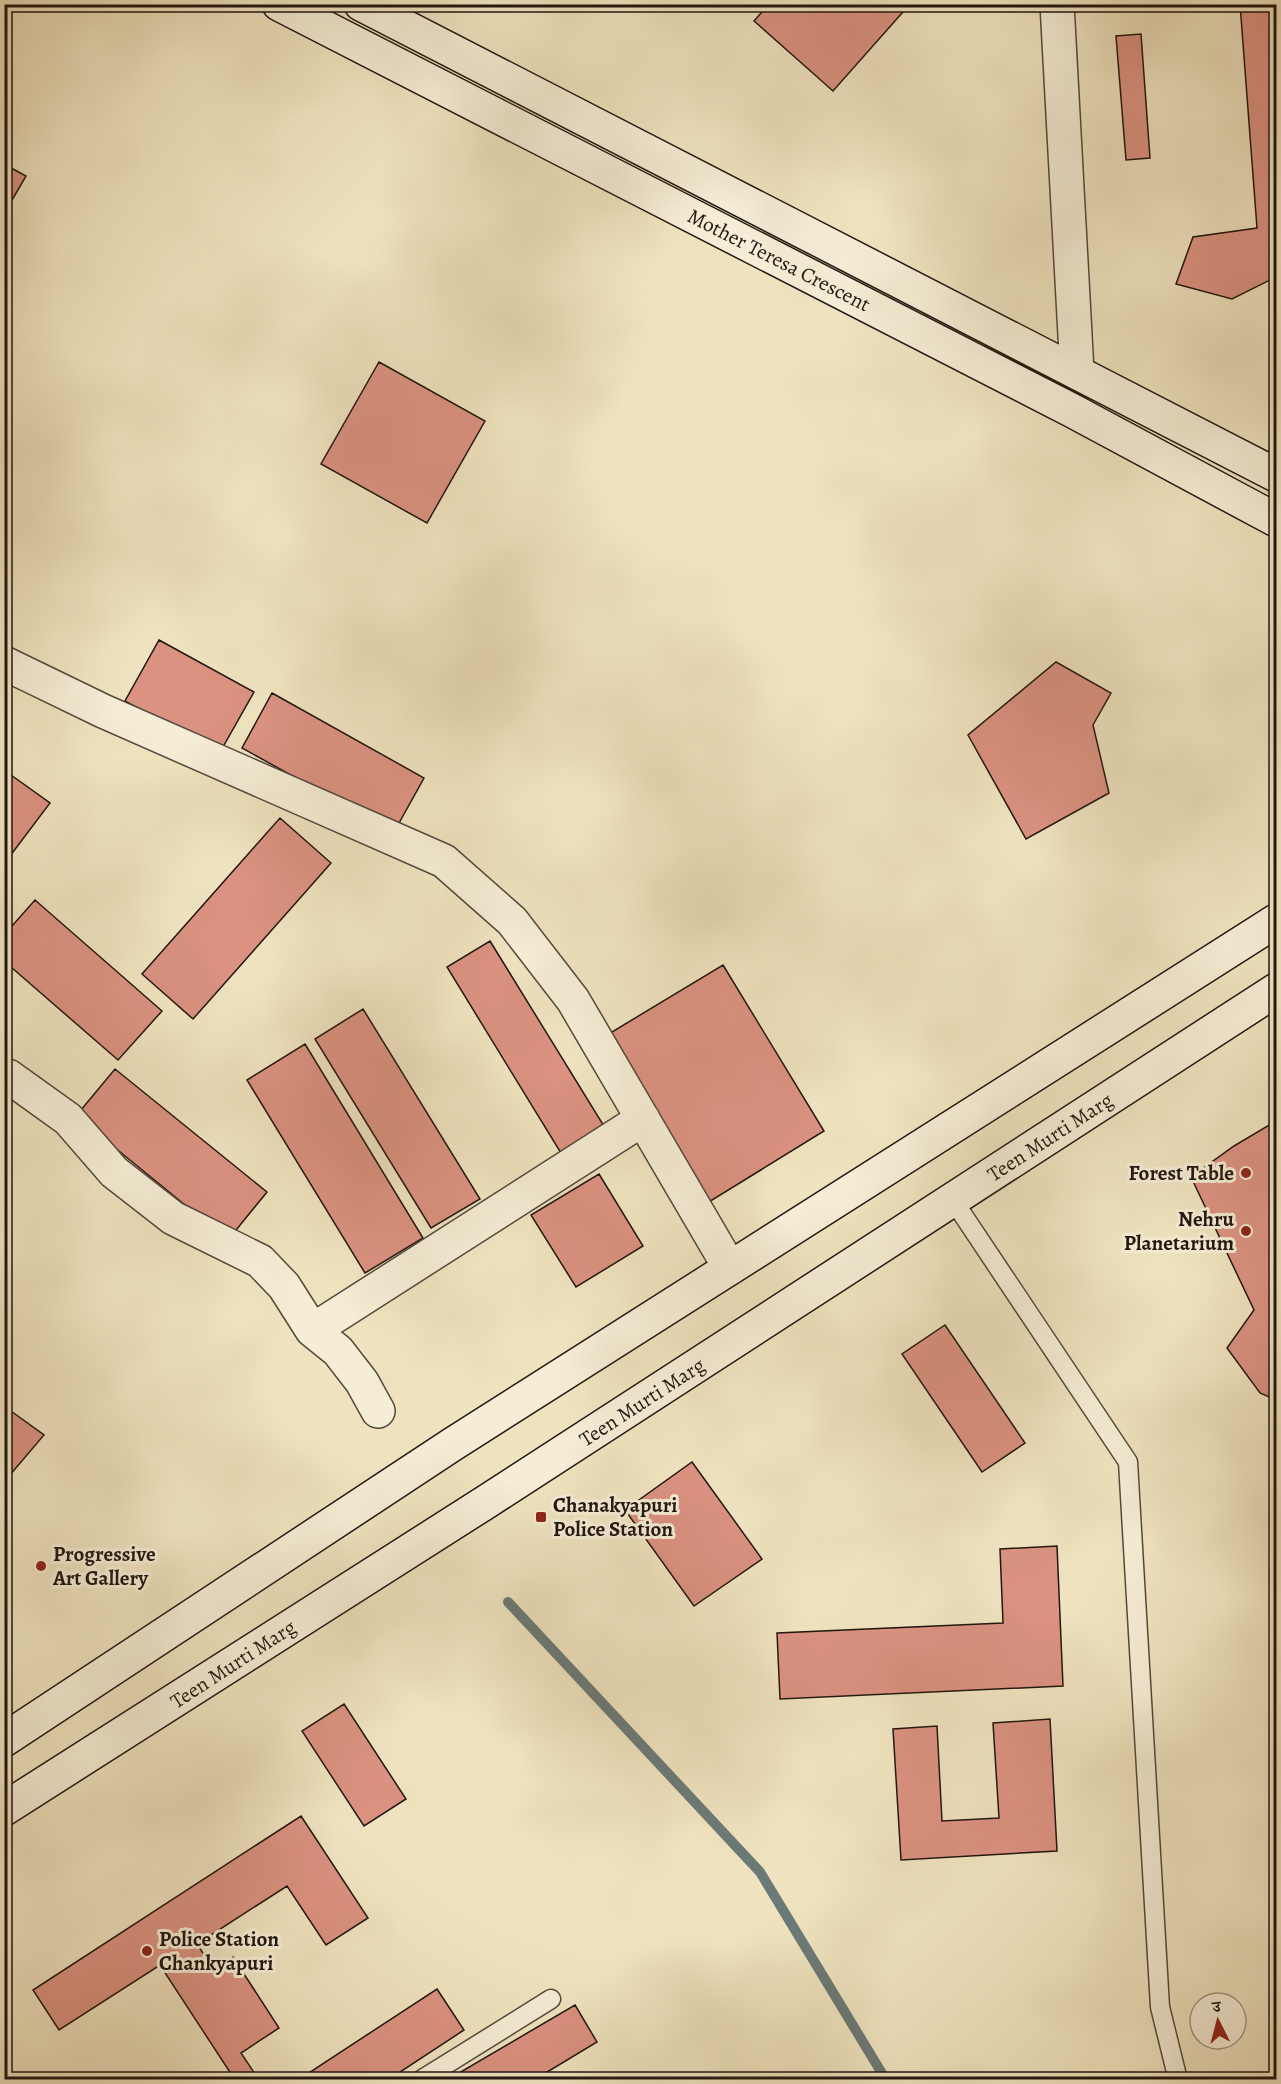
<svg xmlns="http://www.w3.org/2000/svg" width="1281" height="2084" font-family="Alegreya,'Noto Serif Devanagari',serif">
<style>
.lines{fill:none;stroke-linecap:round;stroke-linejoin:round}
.stream{stroke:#6b7a77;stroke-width:10}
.building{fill:#db9281;stroke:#211610;stroke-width:1.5}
.lane-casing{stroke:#54493c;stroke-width:21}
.street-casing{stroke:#54493c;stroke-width:36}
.secondary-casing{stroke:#211610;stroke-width:36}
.lane{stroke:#f5edd5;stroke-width:18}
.street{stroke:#f5edd5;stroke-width:33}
.secondary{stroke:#f5edd5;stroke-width:33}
.poi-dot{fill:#8f2418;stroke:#f5edd5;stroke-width:2}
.labels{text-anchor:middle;stroke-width:6;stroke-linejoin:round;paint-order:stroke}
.street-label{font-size:21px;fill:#211610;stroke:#f5edd5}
.poi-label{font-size:21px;font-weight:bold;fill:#211610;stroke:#f5edd5;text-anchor:start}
</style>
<rect width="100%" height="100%" fill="#efe3bf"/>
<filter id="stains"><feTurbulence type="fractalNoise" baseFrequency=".00333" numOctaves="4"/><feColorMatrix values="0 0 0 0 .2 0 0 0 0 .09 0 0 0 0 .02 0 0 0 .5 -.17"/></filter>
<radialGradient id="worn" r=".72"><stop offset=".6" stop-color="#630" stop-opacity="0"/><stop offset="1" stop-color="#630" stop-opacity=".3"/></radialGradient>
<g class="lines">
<path class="stream" d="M 508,1602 L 760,1872 L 886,2080"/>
</g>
<path class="building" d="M 769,4 L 910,4 L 833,91 L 754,21 Z
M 1240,4 L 1276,4 L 1276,277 L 1232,299 L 1176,284 L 1193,237 L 1257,228 Z
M 1141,34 L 1150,158 L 1126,160 L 1116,36 Z
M 4,164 L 26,176 L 4,214 Z
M 379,362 L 485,421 L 427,523 L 321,464 Z
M 159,640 L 254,692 L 219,754 L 125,701 Z
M 1056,662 L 1111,693 L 1093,725 L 1109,793 L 1026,839 L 968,735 Z
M 272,693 L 424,778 L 394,832 L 242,748 Z
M 4,770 L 50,803 L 4,864 Z
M 280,818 L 331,863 L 193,1019 L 142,974 Z
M 35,900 L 162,1011 L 118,1060 L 4,961 L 4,935 Z
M 490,941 L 607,1131 L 564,1158 L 447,967 Z
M 723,965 L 824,1131 L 704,1205 L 602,1038 Z
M 363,1009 L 480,1199 L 431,1228 L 315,1039 Z
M 305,1044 L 423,1238 L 365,1273 L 247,1080 Z
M 115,1069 L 267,1192 L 228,1240 L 76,1116 Z
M 1276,1121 L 1276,1400 L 1260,1393 L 1227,1348 L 1254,1310 L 1191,1177 L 1234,1146 Z
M 599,1174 L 643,1246 L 576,1287 L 531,1215 Z
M 945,1325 L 1025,1443 L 982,1472 L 902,1354 Z
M 4,1406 L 44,1435 L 4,1482 Z
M 692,1462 L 762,1559 L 694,1606 L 625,1510 Z
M 1057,1546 L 1063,1686 L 780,1699 L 777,1633 L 1003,1623 L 1000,1549 Z
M 344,1704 L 406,1799 L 364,1826 L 302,1731 Z
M 1050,1719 L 1057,1851 L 901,1860 L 893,1729 L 937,1726 L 942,1821 L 999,1818 L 993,1723 Z
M 301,1816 L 368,1918 L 326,1945 L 287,1886 L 197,1944 L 214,1970 L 233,1957 L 279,2028 L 241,2053 L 259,2080 L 235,2080 L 160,1965 L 59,2030 L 33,1990 Z
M 437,1989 L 464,2030 L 388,2080 L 298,2080 Z
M 575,2005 L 597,2042 L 534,2080 L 447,2080 Z"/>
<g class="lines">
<g class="lane-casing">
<path id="lane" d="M 953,1200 L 1128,1462 L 1160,2007 L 1178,2080
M 421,2080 L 551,1999"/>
</g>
<g class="street-casing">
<path id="street" d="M 1057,4 L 1077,372
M 4,663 L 103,711 L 444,861 L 512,921 L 573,1000 L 730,1268
M 8,1076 L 68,1119 L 114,1172 L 173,1218 L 260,1261 L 284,1286 L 312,1330 L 338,1351 L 362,1382 L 378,1411
M 321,1325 L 643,1119"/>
</g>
<g class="secondary-casing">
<path id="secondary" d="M 279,4 L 1073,411 L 1276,520
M 361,4 L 1276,475
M 4,1740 L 453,1444 L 1276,921
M 4,1809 L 486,1502 L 1276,990"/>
</g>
<use href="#lane" class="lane"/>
<use href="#street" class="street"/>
<use href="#secondary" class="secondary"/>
</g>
<g class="poi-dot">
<circle cx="1246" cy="1173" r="6"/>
<circle cx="1246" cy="1231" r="6"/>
<rect x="535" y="1511" width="12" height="12" rx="3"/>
<circle cx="41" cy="1566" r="6"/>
<circle cx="147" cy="1951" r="6"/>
</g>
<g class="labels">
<g class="street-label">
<text transform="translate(779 260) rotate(27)" y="7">Mother Teresa Crescent</text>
<text transform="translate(1050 1137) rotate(-33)" y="7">Teen Murti Marg</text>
<text transform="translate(642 1402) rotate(-33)" y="7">Teen Murti Marg</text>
<text transform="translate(233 1664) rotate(-33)" y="7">Teen Murti Marg</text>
</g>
<g class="poi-label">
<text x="1234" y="1180" text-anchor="end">Forest Table</text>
<text x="1234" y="1226" text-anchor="end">Nehru<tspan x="1234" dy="24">Planetarium</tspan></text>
<text x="553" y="1512">Chanakyapuri<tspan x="553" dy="24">Police Station</tspan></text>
<text x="53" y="1561">Progressive<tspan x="53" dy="24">Art Gallery</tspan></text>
<text x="159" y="1946">Police Station<tspan x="159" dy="24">Chankyapuri</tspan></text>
</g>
</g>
<rect width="1281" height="2084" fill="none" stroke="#efe3bf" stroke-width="24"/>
<rect x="6" y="6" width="1269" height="2072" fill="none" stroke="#211610" stroke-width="3"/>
<rect x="12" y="12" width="1257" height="2060" fill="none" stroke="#211610" stroke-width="1.5"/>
<g transform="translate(1218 2021) rotate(354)"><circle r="28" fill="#f5edd5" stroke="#a09786" stroke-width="1.5"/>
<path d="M0-4.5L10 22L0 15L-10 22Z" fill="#8f2418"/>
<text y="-9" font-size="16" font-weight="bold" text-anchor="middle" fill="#211610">उ</text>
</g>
<rect width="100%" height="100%" filter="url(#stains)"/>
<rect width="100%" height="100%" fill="url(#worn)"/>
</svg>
